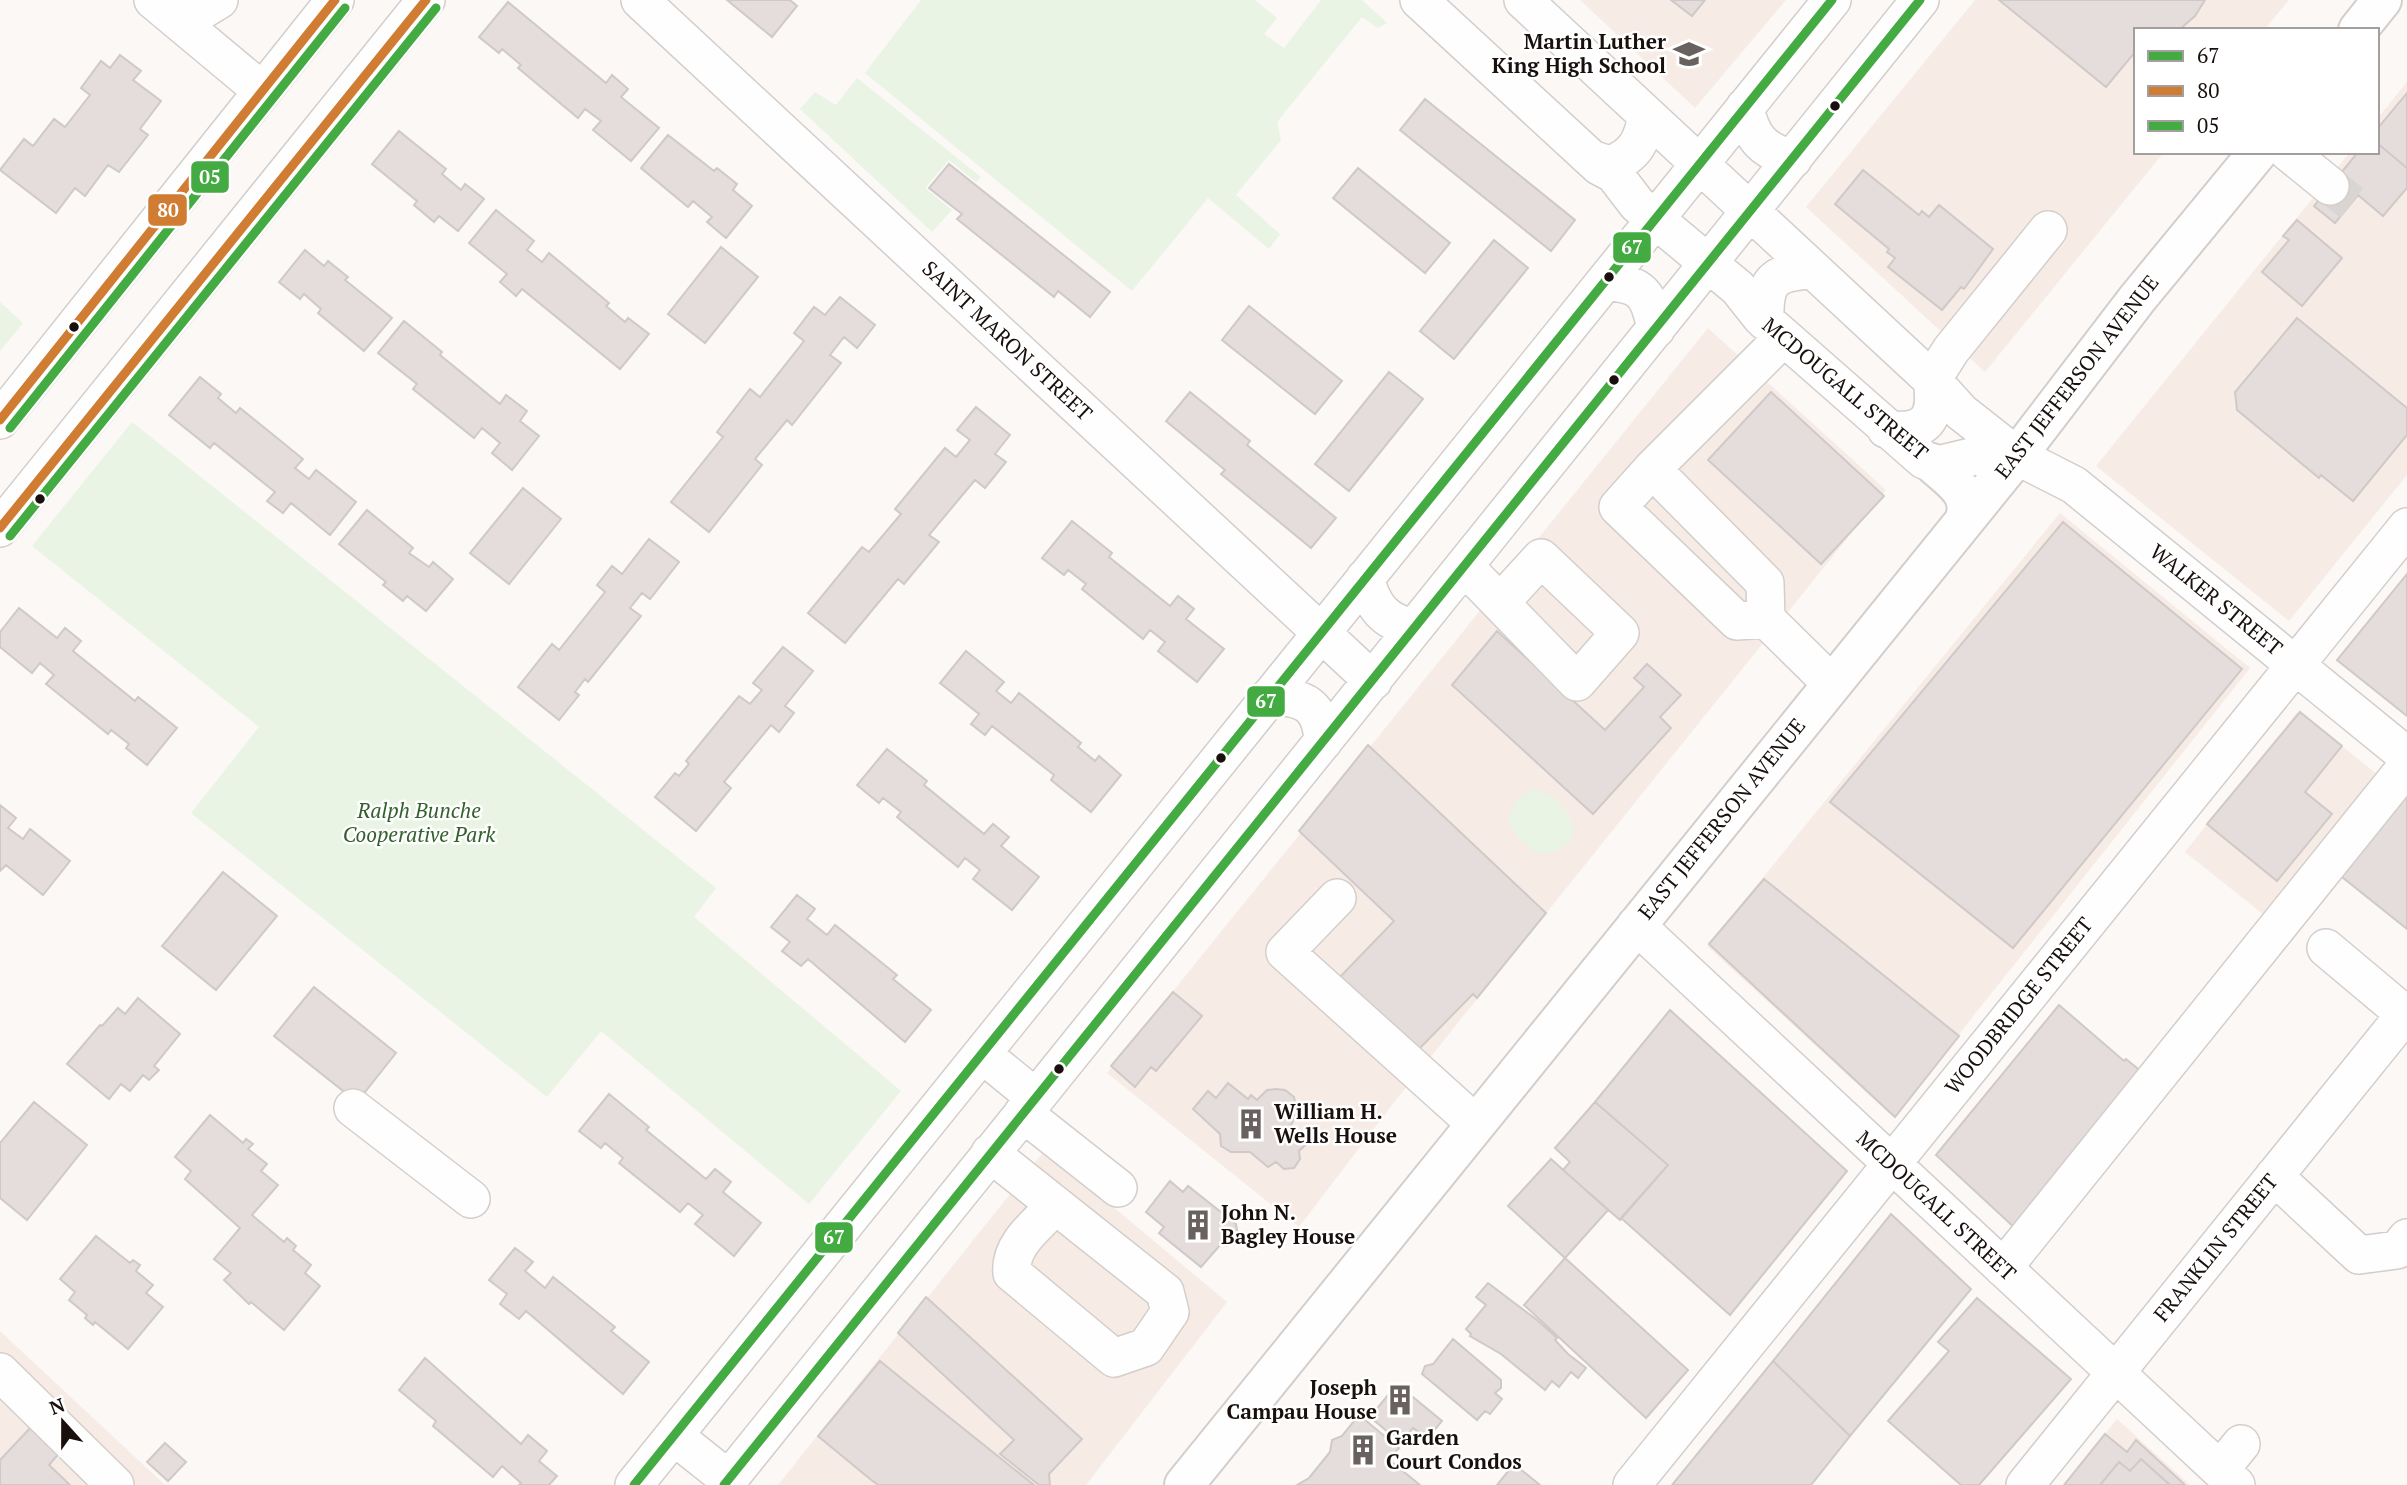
<svg xmlns="http://www.w3.org/2000/svg" width="2407" height="1485" font-family="'PT Serif',serif">
<style>
.built{fill:#f7ebe5}
.green{fill:#e9f4e4}
.building{fill:#e5dddb;stroke:#cfc9c7;stroke-width:2}
.lines{fill:none;stroke-linecap:round;stroke-linejoin:round}
.minor-tunnel{stroke:#d9d5d3;stroke-width:37;stroke-dasharray:37 18;stroke-linecap:butt}
.minor-casing{stroke:#d4cecb;stroke-width:40}
.major-casing{stroke:#d4cecb;stroke-width:42}
.minor{stroke:#fefefe;stroke-width:37}
.major{stroke:#fefefe;stroke-width:38}
.bus-1-casing{stroke:#fff;stroke-width:14}
.bus-2-casing{stroke:#fff;stroke-width:14}
.bus-3-casing{stroke:#fff;stroke-width:14}
.bus-1{stroke:#44aa42;stroke-width:9}
.bus-2{stroke:#d07c32;stroke-width:9}
.bus-3{stroke:#44aa42;stroke-width:9}
.bus-dot{fill:#19100d;stroke:#fff;stroke-width:2.5}
.labels{text-anchor:middle;stroke-width:5;stroke-linejoin:round;paint-order:stroke}
.poi-label{font-size:21px;font-weight:bold;fill:#19100d;stroke:#fff;text-anchor:start}
.street-label{font-size:21px;fill:#19100d;stroke:#fff}
.park-label{font-size:21px;font-style:italic;fill:#33602c;stroke:#fff}
.line-badge{stroke:#fff;stroke-width:2.5}
.badge-label{font-size:19px;text-anchor:middle;font-weight:bold;fill:#fff}
</style>
<rect width="100%" height="100%" fill="#fbf8f6"/>
<path class="built" d="M 1580,0 L 1786,0 L 1695,108 Z
M 1975,0 L 2289,0 L 2264,30 L 2136,30 L 2136,152 L 2164,152 L 1985,372 L 1806,207 Z
M 2407,82 L 2407,475 L 2289,621 L 2096,466 L 2350,152 L 2377,152 L 2377,119 Z
M 1708,328 L 1886,490 L 1392,1105 L 1299,1227 L 1107,1073 Z
M 2060,513 L 2250,668 L 1893,1117 L 1707,946 Z
M 2298,711 L 2382,778 L 2269,919 L 2185,852 Z
M 1045,1150 L 1227,1302 L 1086,1485 L 778,1485 Z
M 0,1331 L 165,1485 L 0,1485 Z
M 2117,1419 L 2190,1485 L 2064,1485 Z"/>
<path class="green" d="M 921,0 L 1255,0 L 1277,18 L 1264,34 L 1284,48 L 1321,0 L 1362,0 L 1387,23 L 1378,28 L 1362,17 L 1277,122 L 1281,140 L 1236,195 L 1280,234 L 1269,249 L 1208,198 L 1132,291 L 865,73 Z
M 857,78 L 981,177 L 976,182 L 949,160 L 925,188 L 952,210 L 932,232 L 800,109 L 815,92 L 836,105 Z
M 0,302 L 23,323 L 0,351 Z
M 132,422 L 716,888 L 694,917 L 901,1091 L 809,1204 L 601,1031 L 547,1097 L 191,813 L 259,727 L 32,546 Z
M 1535,789 C 1553,794 1567,808 1574,825 C 1573,847 1556,853 1537,854 C 1530,848 1521,841 1515,834 C 1501,816 1517,794 1535,789 Z"/>
<path class="building" d="M 727,0 L 790,0 L 797,6 L 772,37 Z
M 1671,0 L 1705,0 L 1692,16 Z
M 1999,0 L 2205,0 L 2195,16 L 2179,30 L 2136,30 L 2136,51 L 2106,87 Z
M 508,2 L 606,83 L 612,75 L 628,89 L 621,97 L 659,128 L 631,161 L 593,130 L 601,121 L 585,109 L 578,118 L 518,68 L 521,65 L 502,49 L 499,53 L 479,37 Z
M 120,55 L 141,71 L 133,80 L 161,101 L 140,129 L 148,135 L 119,172 L 108,165 L 85,196 L 75,188 L 56,213 L 0,170 L 24,139 L 33,146 L 54,119 L 65,127 L 90,95 L 81,88 L 101,61 L 110,68 Z
M 2407,93 L 2407,168 L 2377,143 L 2377,129 Z
M 1425,99 L 1575,220 L 1551,251 L 1400,130 Z
M 399,131 L 446,169 L 442,174 L 461,190 L 465,184 L 484,199 L 458,231 L 439,216 L 434,222 L 414,205 L 417,201 L 372,164 Z
M 668,135 L 714,171 L 717,168 L 737,184 L 733,190 L 752,206 L 726,238 L 707,222 L 712,217 L 693,201 L 688,207 L 641,168 Z
M 2377,143 L 2407,168 L 2407,188 L 2383,216 L 2358,195 L 2335,223 L 2314,206 L 2358,152 L 2377,152 Z
M 949,164 L 1110,292 L 1090,317 L 1058,291 L 1054,297 L 957,219 L 962,214 L 929,188 Z
M 1358,168 L 1450,243 L 1425,273 L 1333,198 Z
M 1863,170 L 1919,215 L 1922,211 L 1929,217 L 1939,205 L 1993,249 L 1964,289 L 1961,287 L 1942,310 L 1888,267 L 1895,258 L 1887,252 L 1889,249 L 1835,204 Z
M 496,210 L 534,241 L 527,250 L 542,262 L 549,253 L 609,303 L 606,306 L 625,322 L 628,318 L 649,334 L 620,369 L 522,289 L 516,296 L 500,282 L 507,274 L 469,243 Z
M 2297,220 L 2342,258 L 2302,306 L 2262,272 L 2289,240 L 2283,236 Z
M 1494,240 L 1528,268 L 1454,359 L 1420,331 Z
M 721,247 L 758,277 L 705,343 L 668,314 Z
M 305,250 L 324,266 L 328,261 L 348,277 L 345,280 L 392,318 L 364,351 L 318,313 L 321,309 L 304,294 L 300,299 L 279,282 Z
M 840,297 L 875,325 L 857,348 L 844,337 L 830,355 L 841,363 L 792,425 L 787,420 L 755,459 L 762,465 L 709,532 L 671,502 L 723,437 L 717,432 L 750,389 L 760,397 L 804,341 L 794,333 L 814,307 L 825,315 Z
M 1249,306 L 1342,381 L 1315,414 L 1222,340 Z
M 2297,318 L 2407,408 L 2407,435 L 2353,501 L 2321,475 L 2319,478 L 2237,410 L 2235,392 Z
M 404,321 L 442,352 L 440,355 L 500,404 L 506,395 L 527,411 L 520,421 L 539,436 L 512,470 L 492,453 L 500,443 L 482,428 L 474,438 L 413,389 L 417,384 L 378,353 Z
M 1389,372 L 1423,399 L 1349,491 L 1315,464 Z
M 200,377 L 221,394 L 218,398 L 236,413 L 240,408 L 303,459 L 295,468 L 309,479 L 316,470 L 356,502 L 330,535 L 291,503 L 283,513 L 267,501 L 275,492 L 214,443 L 210,448 L 169,415 Z
M 1190,392 L 1250,441 L 1247,445 L 1336,518 L 1311,548 L 1221,474 L 1225,470 L 1166,421 Z
M 1771,392 L 1884,496 L 1821,564 L 1708,460 Z
M 976,407 L 1010,435 L 995,454 L 1006,462 L 985,488 L 975,480 L 929,535 L 939,542 L 904,584 L 898,579 L 845,643 L 808,613 L 862,547 L 869,552 L 901,514 L 895,509 L 945,448 L 956,457 L 970,440 L 957,430 Z
M 523,488 L 561,519 L 509,584 L 470,553 Z
M 367,510 L 413,548 L 409,553 L 429,567 L 433,562 L 453,579 L 426,611 L 407,596 L 403,601 L 383,585 L 386,582 L 339,544 Z
M 1072,521 L 1112,553 L 1109,557 L 1170,606 L 1178,596 L 1194,609 L 1186,619 L 1224,649 L 1197,682 L 1158,651 L 1165,642 L 1150,630 L 1143,639 L 1082,589 L 1086,584 L 1068,570 L 1064,575 L 1042,558 Z
M 2063,522 L 2242,669 L 2013,948 L 1830,802 Z
M 649,539 L 679,562 L 650,599 L 642,593 L 630,608 L 641,616 L 588,682 L 585,679 L 575,692 L 579,695 L 559,720 L 518,687 L 552,644 L 559,650 L 605,592 L 597,585 L 612,566 L 622,574 Z
M 2407,574 L 2407,716 L 2337,660 Z
M 19,608 L 57,638 L 65,628 L 81,641 L 73,651 L 135,701 L 138,697 L 177,728 L 147,765 L 126,748 L 129,744 L 111,730 L 108,734 L 46,684 L 54,675 L 40,663 L 32,673 L 0,647 L 0,632 Z
M 1497,631 L 1605,730 L 1644,687 L 1634,678 L 1647,664 L 1681,695 L 1660,717 L 1671,728 L 1593,814 L 1452,685 Z
M 783,647 L 813,671 L 785,706 L 794,713 L 779,732 L 771,725 L 724,782 L 731,788 L 696,831 L 655,797 L 675,773 L 679,776 L 689,764 L 686,761 L 739,696 L 750,704 L 762,690 L 753,683 Z
M 966,651 L 1004,682 L 996,691 L 1011,703 L 1019,693 L 1081,743 L 1078,747 L 1095,761 L 1099,756 L 1121,775 L 1091,812 L 1051,780 L 1054,775 L 992,726 L 985,735 L 971,724 L 979,714 L 940,683 Z
M 2300,712 L 2342,746 L 2305,792 L 2332,814 L 2277,881 L 2207,824 Z
M 1368,745 L 1546,913 L 1477,998 L 1473,994 L 1417,1051 L 1339,978 L 1394,921 L 1299,831 Z
M 887,749 L 927,781 L 924,785 L 984,834 L 993,824 L 1009,837 L 1001,846 L 1039,877 L 1012,910 L 973,879 L 980,870 L 965,858 L 958,867 L 897,817 L 901,812 L 883,798 L 879,803 L 857,785 Z
M 2400,794 L 2407,800 L 2407,929 L 2337,873 Z
M 0,805 L 16,818 L 8,828 L 23,839 L 30,829 L 70,861 L 43,895 L 6,865 L 0,871 Z
M 223,872 L 277,916 L 216,990 L 162,946 Z
M 1764,879 L 1959,1036 L 1895,1117 L 1709,944 Z
M 797,895 L 815,909 L 807,919 L 827,935 L 835,925 L 897,975 L 893,979 L 931,1010 L 905,1042 L 808,959 L 801,966 L 782,951 L 790,942 L 771,927 Z
M 314,987 L 396,1053 L 357,1102 L 274,1036 Z
M 1173,992 L 1202,1016 L 1156,1071 L 1151,1067 L 1135,1087 L 1111,1066 Z
M 138,998 L 180,1034 L 154,1066 L 159,1070 L 149,1080 L 143,1075 L 130,1091 L 121,1084 L 109,1099 L 67,1064 L 100,1025 L 102,1026 L 118,1008 L 125,1014 Z
M 2059,1005 L 2124,1061 L 2126,1059 L 2143,1073 L 2017,1230 L 1936,1155 Z
M 1670,1010 L 1847,1171 L 1730,1315 L 1621,1218 L 1668,1165 L 1595,1102 Z
M 1228,1083 L 1248,1099 L 1251,1095 L 1257,1100 L 1267,1090 L 1276,1089 L 1285,1090 L 1294,1097 L 1297,1113 L 1290,1127 L 1310,1141 L 1299,1151 L 1300,1159 L 1294,1168 L 1284,1169 L 1276,1162 L 1268,1167 L 1250,1152 L 1231,1152 L 1221,1146 L 1220,1134 L 1193,1109 L 1208,1091 L 1216,1098 Z
M 609,1094 L 649,1127 L 646,1130 L 706,1179 L 715,1169 L 731,1182 L 723,1192 L 761,1223 L 734,1256 L 695,1224 L 703,1215 L 688,1203 L 680,1212 L 619,1163 L 623,1158 L 605,1143 L 601,1148 L 579,1131 Z
M 34,1102 L 87,1145 L 27,1220 L 0,1198 L 0,1143 Z
M 1595,1102 L 1668,1165 L 1620,1220 L 1563,1170 L 1570,1162 L 1555,1148 Z
M 210,1115 L 243,1143 L 246,1139 L 253,1144 L 248,1149 L 267,1164 L 261,1171 L 278,1185 L 252,1215 L 284,1242 L 287,1238 L 296,1246 L 293,1250 L 311,1265 L 305,1273 L 320,1286 L 284,1330 L 251,1302 L 249,1304 L 224,1280 L 231,1273 L 214,1259 L 240,1228 L 185,1179 L 191,1171 L 175,1157 Z
M 1551,1159 L 1608,1210 L 1565,1258 L 1508,1206 Z
M 1170,1181 L 1183,1192 L 1188,1186 L 1236,1224 L 1238,1237 L 1236,1241 L 1226,1246 L 1221,1244 L 1201,1267 L 1159,1233 L 1164,1227 L 1146,1212 Z
M 1891,1214 L 1971,1289 L 1850,1436 L 1773,1361 Z
M 96,1236 L 130,1263 L 133,1260 L 140,1265 L 136,1271 L 153,1285 L 146,1293 L 163,1307 L 128,1349 L 95,1322 L 93,1325 L 85,1318 L 87,1315 L 69,1300 L 75,1292 L 60,1279 Z
M 515,1248 L 533,1262 L 525,1271 L 545,1288 L 553,1277 L 615,1327 L 611,1331 L 649,1362 L 623,1394 L 526,1311 L 519,1319 L 500,1304 L 507,1294 L 489,1280 Z
M 1565,1258 L 1688,1370 L 1646,1418 L 1524,1305 Z
M 1488,1283 L 1537,1320 L 1557,1338 L 1555,1340 L 1568,1354 L 1586,1368 L 1578,1378 L 1571,1372 L 1559,1387 L 1552,1381 L 1545,1390 L 1501,1354 L 1470,1336 L 1471,1334 L 1466,1329 L 1486,1305 L 1476,1297 Z
M 926,1297 L 1082,1439 L 1049,1474 L 1050,1485 L 1039,1485 L 1000,1454 L 1014,1440 L 898,1333 Z
M 1977,1298 L 2071,1379 L 1979,1485 L 1961,1485 L 1888,1421 L 1949,1351 L 1938,1342 Z
M 1453,1339 L 1501,1380 L 1501,1388 L 1495,1393 L 1502,1399 L 1490,1414 L 1485,1411 L 1477,1420 L 1422,1374 L 1425,1366 L 1433,1364 Z
M 425,1358 L 521,1444 L 528,1435 L 547,1451 L 539,1461 L 557,1476 L 549,1485 L 519,1485 L 521,1483 L 502,1466 L 493,1477 L 433,1426 L 436,1421 L 399,1390 Z
M 880,1361 L 934,1405 L 1034,1485 L 878,1485 L 870,1479 L 818,1436 Z
M 1773,1361 L 1850,1436 L 1811,1485 L 1672,1485 Z
M 1397,1384 L 1442,1421 L 1427,1439 L 1413,1428 L 1401,1443 L 1370,1417 Z
M 1359,1415 L 1399,1448 L 1388,1459 L 1420,1485 L 1297,1485 L 1309,1478 L 1330,1452 L 1332,1440 L 1342,1436 Z
M 33,1425 L 61,1451 L 49,1465 L 70,1485 L 0,1485 L 0,1460 Z
M 2105,1434 L 2127,1452 L 2136,1440 L 2185,1485 L 2064,1485 Z
M 165,1443 L 186,1462 L 168,1481 L 147,1462 Z
M 2141,1459 L 2170,1485 L 2100,1485 L 2119,1462 L 2130,1471 Z
M 1514,1464 L 1540,1485 L 1497,1485 Z"/>
<g class="lines">
<path class="minor-tunnel" d="M 2330,186 L 2352,203"/>
<g class="minor-casing">
<path id="minor" d="M 153,0 L 261,90
M 640,0 L 1373,681
M 1419,0 L 1599,166 L 1614,174 L 1637,204 L 1738,288 L 1761,317 L 1924,460 L 1938,465 L 1975,456 L 1996,460 L 2017,456 L 1961,412 L 1932,380 L 1523,0
M 181,23 L 219,0
M 1745,107 C 1751,138 1763,151 1793,159
M 2288,152 L 2330,186
M 1594,160 L 1610,165 C 1635,156 1643,140 1647,115
M 1605,282 C 1643,283 1649,295 1656,329
M 1765,321 C 1764,280 1773,272 1813,270
M 1783,338 L 1652,469 L 1765,583 L 1766,619 L 1832,684
M 0,420 L 335,0
M 1886,429 C 1926,435 1938,419 1932,380 L 1951,350 L 2048,230
M 2017,456 L 2074,485 L 2407,756
M 1652,469 L 1618,507 L 1737,621 L 1766,619
M 0,528 L 426,0
M 1464,566 L 1500,603 L 1577,682 L 1620,633 L 1541,558 L 1500,603
M 1365,578 C 1373,607 1384,622 1414,628
M 1270,696 C 1305,697 1321,705 1323,742
M 1337,898 L 1285,952 L 1476,1124
M 1636,925 L 2236,1485
M 2326,948 L 2407,1016
M 982,1054 L 1036,1098
M 353,1108 L 471,1199
M 1023,1113 L 1118,1188
M 990,1153 L 1165,1292 L 1170,1312 L 1146,1347 L 1114,1358 L 1012,1273 C 1009,1245 1037,1225 1055,1206
M 2274,1176 L 2359,1255 L 2397,1250 L 2407,1238
M 2003,1268 L 2407,766
M 0,1372 L 115,1485
M 674,1436 L 728,1479
M 2220,1470 L 2241,1444
M 634,1485 L 1832,0
M 724,1485 L 1920,0
M 1632,1485 L 2407,527
M 2025,1485 L 2407,1012"/>
</g>
<g class="major-casing">
<path id="major" d="M 2358,30 L 2382,0
M 1932,463 C 1950,480 1975,493 1964,521
M 1184,1485 L 2017,456 L 2137,299 L 2258,152"/>
</g>
<use href="#minor" class="minor"/>
<use href="#major" class="major"/>
<g class="bus-1-casing">
<path id="bus-1" d="M 634,1485 L 1832,0
M 724,1485 L 1920,0"/>
</g>
<g class="bus-2-casing">
<path id="bus-2" d="M 0,420 L 335,0
M 0,528 L 426,0"/>
</g>
<g class="bus-3-casing">
<path id="bus-3" d="M 10,428 L 345,8
M 10,536 L 436,8"/>
</g>
<use href="#bus-1" class="bus-1"/>
<use href="#bus-2" class="bus-2"/>
<use href="#bus-3" class="bus-3"/>
</g>
<defs>
<g id="school-bare" transform="scale(2.415)"><path d="M0-5L7-2L0 1L-7-2ZM-4 1L0 2.5L4 1V4Q0 6-4 4Z" fill="#68615f" stroke="#fff" stroke-width="2.5" paint-order="stroke"/></g>
<g id="building-bare" transform="scale(2.415)"><path d="M-4-6H4V6H1V3H-1V6H-4ZM-2.5-4.3h1.7v1.8h-1.7ZM.8-4.3h1.7v1.8H.8ZM-2.5-1h1.7V.8h-1.7ZM.8-1h1.7V.8H.8Z" fill="#68615f" stroke="#fff" stroke-width="2.5" paint-order="stroke"/></g>
</defs>
<g fill-rule="evenodd">
<use href="#school-bare" x="1689" y="54"/>
<use href="#building-bare" x="1251" y="1124"/>
<use href="#building-bare" x="1198" y="1225"/>
<use href="#building-bare" x="1400" y="1400"/>
<use href="#building-bare" x="1363" y="1450"/>
</g>
<g class="bus-dot">
<circle cx="1835" cy="106" r="6"/>
<circle cx="1609" cy="277" r="6"/>
<circle cx="74" cy="327" r="6"/>
<circle cx="1614" cy="380" r="6"/>
<circle cx="40" cy="499" r="6"/>
<circle cx="1221" cy="758" r="6"/>
<circle cx="1059" cy="1069" r="6"/>
</g>
<g class="labels">
<g class="poi-label">
<text x="1666" y="49" text-anchor="end">Martin Luther<tspan x="1666" dy="24">King High School</tspan></text>
<text x="1274" y="1119">William H.<tspan x="1274" dy="24">Wells House</tspan></text>
<text x="1221" y="1220">John N.<tspan x="1221" dy="24">Bagley House</tspan></text>
<text x="1377" y="1395" text-anchor="end">Joseph<tspan x="1377" dy="24">Campau House</tspan></text>
<text x="1386" y="1445">Garden<tspan x="1386" dy="24">Court Condos</tspan></text>
</g>
<g class="street-label">
<text transform="translate(1007 341) rotate(43)" y="7">SAINT MARON STREET</text>
<text transform="translate(2077 377) rotate(-52)" y="7">EAST JEFFERSON AVENUE</text>
<text transform="translate(1845 389) rotate(40)" y="7">MCDOUGALL STREET</text>
<text transform="translate(2216 600) rotate(39)" y="7">WALKER STREET</text>
<text transform="translate(1722 819) rotate(-51)" y="7">EAST JEFFERSON AVENUE</text>
<text transform="translate(2019 1006) rotate(-51)" y="7">WOODBRIDGE STREET</text>
<text transform="translate(1936 1206) rotate(43)" y="7">MCDOUGALL STREET</text>
<text transform="translate(2216 1248) rotate(-51)" y="7">FRANKLIN STREET</text>
</g>
<g class="park-label">
<text x="419" y="818">Ralph Bunche<tspan x="419" dy="24">Cooperative Park</tspan></text>
</g>
</g>
<g class="line-badge">
<rect x="190" y="160" width="40" height="34" rx="7" fill="#44aa42"/>
<rect x="147" y="193" width="41" height="34" rx="7" fill="#d07c32"/>
<rect x="1612" y="231" width="40" height="33" rx="7" fill="#44aa42"/>
<rect x="1246" y="685" width="40" height="33" rx="7" fill="#44aa42"/>
<rect x="814" y="1221" width="40" height="33" rx="7" fill="#44aa42"/>
</g>
<g class="badge-label">
<text x="210" y="184">05</text>
<text x="168" y="217">80</text>
<text x="1632" y="254">67</text>
<text x="1266" y="708">67</text>
<text x="834" y="1244">67</text>
</g>
<rect x="2134" y="28" width="245" height="126" fill="#ffffff" stroke="#a39f9e" stroke-width="2"/>
<rect x="2148" y="51" width="35" height="10" fill="#44aa42" stroke="#a39f9e" stroke-width="2"/>
<text x="2197" y="63" font-size="21" fill="#19100d">67</text>
<rect x="2148" y="86" width="35" height="10" fill="#d07c32" stroke="#a39f9e" stroke-width="2"/>
<text x="2197" y="98" font-size="21" fill="#19100d">80</text>
<rect x="2148" y="121" width="35" height="10" fill="#44aa42" stroke="#a39f9e" stroke-width="2"/>
<text x="2197" y="133" font-size="21" fill="#19100d">05</text>
<g transform="translate(63 1422) rotate(339)" stroke="#ffffff" stroke-width="5" paint-order="stroke">
<path d="M0-5L12 26L0 18L-12 26Z" fill="#19100d"/>
<text y="-10" font-size="19" font-weight="bold" text-anchor="middle" fill="#19100d">N</text>
</g>
</svg>
